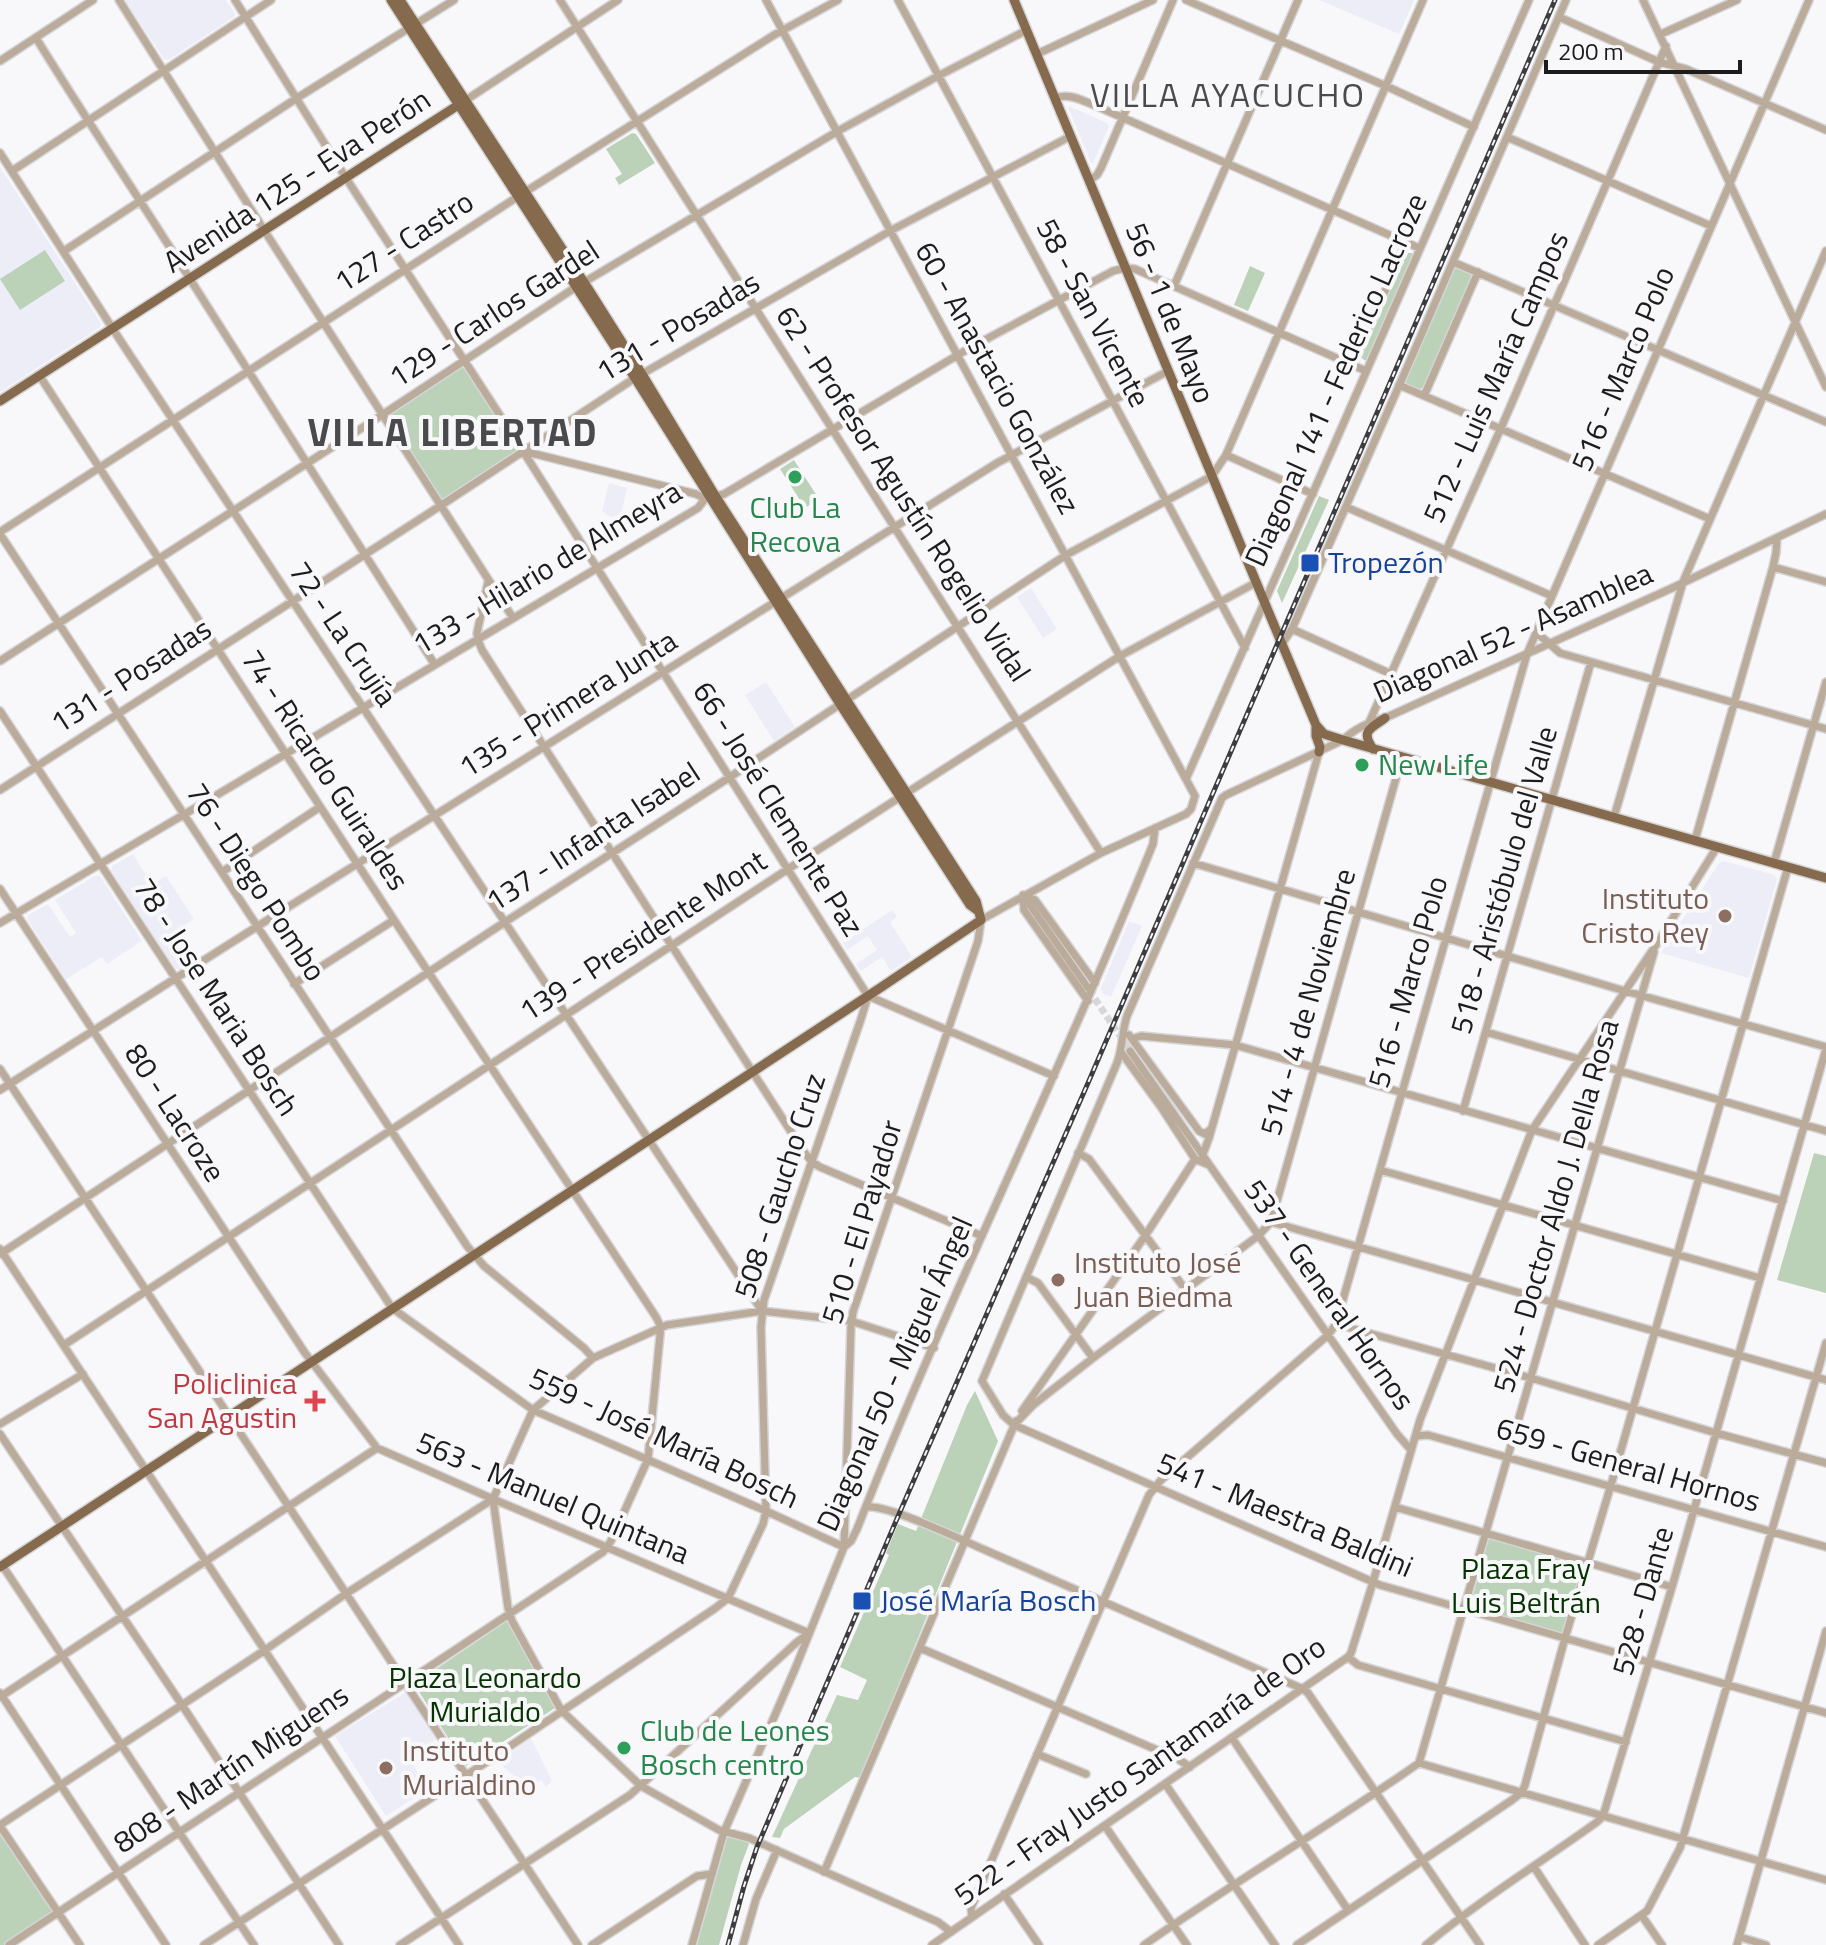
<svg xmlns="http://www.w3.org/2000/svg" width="1826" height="1945" font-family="'Titillium Web',sans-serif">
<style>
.built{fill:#ecedf7}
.green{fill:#bbd2b8}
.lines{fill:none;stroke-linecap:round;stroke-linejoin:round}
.minor-tunnel{stroke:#d7d7da;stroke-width:7;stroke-dasharray:7 3.5;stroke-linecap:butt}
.minor-casing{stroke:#d5d5d7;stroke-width:10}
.major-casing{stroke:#d5d5d7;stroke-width:12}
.minor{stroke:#baab9b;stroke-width:7}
.major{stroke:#856a4e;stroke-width:9}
.rail-casing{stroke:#3d3d3f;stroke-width:5}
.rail{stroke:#f8f8fb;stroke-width:2;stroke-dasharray:6;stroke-linecap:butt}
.leisure-dot{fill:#2e9e5b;stroke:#f8f8fb;stroke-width:3}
.transit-dot{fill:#1a4fb4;stroke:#f8f8fb;stroke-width:3}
.education-dot{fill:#8d6e63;stroke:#f8f8fb;stroke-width:3}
.health-dot{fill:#e0444e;stroke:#f8f8fb;stroke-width:3}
.labels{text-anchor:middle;stroke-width:8;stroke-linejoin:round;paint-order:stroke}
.street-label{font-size:30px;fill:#1c1c1d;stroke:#f8f8fb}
.leisure-label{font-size:30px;fill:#27864d;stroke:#f8f8fb;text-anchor:start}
.transit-label{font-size:30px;fill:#164399;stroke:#f8f8fb;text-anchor:start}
.education-label{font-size:30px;fill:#785e54;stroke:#f8f8fb;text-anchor:start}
.health-label{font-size:30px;fill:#be3a42;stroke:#f8f8fb;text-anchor:end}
.park-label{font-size:30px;fill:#063401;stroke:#f8f8fb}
.quarter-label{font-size:34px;letter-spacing:2px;fill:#4a4a4c;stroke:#f8f8fb}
.district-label{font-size:38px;font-weight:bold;letter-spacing:2px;fill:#4a4a4c;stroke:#f8f8fb}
</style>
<rect width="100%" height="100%" fill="#f8f8fb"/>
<path class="built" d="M 125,0 L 226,0 L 235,13 L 234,17 L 168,60 L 164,59 Z
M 1319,0 L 1414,0 L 1399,34 Z
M 1069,106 L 1107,123 L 1109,127 L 1093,163 L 1091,163 L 1068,107 Z
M 0,167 L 101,323 L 100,327 L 0,392 Z
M 609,483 L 627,488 L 621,515 L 610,517 L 602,511 Z
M 1031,588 L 1057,629 L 1043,638 L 1017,597 Z
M 766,682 L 795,727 L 774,741 L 745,695 Z
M 133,854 L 152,885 L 166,876 L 194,919 L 180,928 L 199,958 L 180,970 L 175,968 L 111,870 L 112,866 Z
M 1724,861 L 1775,875 L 1777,879 L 1749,978 L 1661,953 L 1719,863 Z
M 95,876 L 100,876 L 142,941 L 107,964 L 102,957 L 66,979 L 27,919 L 28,915 L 48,904 L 70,937 L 76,933 L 55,900 Z
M 892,910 L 897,917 L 890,922 L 912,957 L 891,971 L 882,957 L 861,971 L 856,964 L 877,950 L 868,936 L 847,950 L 843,943 Z
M 1129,921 L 1142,926 L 1111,997 L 1102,993 L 1101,988 Z
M 406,1692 L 438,1738 L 409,1758 L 428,1789 L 386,1816 L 335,1736 Z
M 531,1738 L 552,1781 L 546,1787 L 541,1780 L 529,1789 L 498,1762 Z"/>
<path class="green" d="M 632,133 L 636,134 L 655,163 L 619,185 L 615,178 L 622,174 L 606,149 Z
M 45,250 L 65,281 L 20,310 L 0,279 Z
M 1405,253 L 1412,253 L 1414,256 L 1368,361 L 1364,360 L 1361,357 Z
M 1250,266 L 1265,273 L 1248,311 L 1234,305 Z
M 1457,267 L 1471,274 L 1473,278 L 1424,387 L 1418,390 L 1406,384 L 1404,381 L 1454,268 Z
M 465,361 L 523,451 L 440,506 L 382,415 Z
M 794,460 L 819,499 L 805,508 L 780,469 Z
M 1319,496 L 1329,500 L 1282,603 L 1277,591 Z
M 1814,1153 L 1826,1156 L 1826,1293 L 1777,1280 Z
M 975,1391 L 998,1441 L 861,1778 L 855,1777 L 784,1829 L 780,1838 L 772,1837 L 837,1695 L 858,1700 L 867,1680 L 840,1667 L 889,1555 L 886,1553 L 898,1524 L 916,1531 L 967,1405 Z
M 1489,1538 L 1583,1564 L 1563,1635 L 1469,1609 Z
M 507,1621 L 555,1708 L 466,1766 L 414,1684 Z
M 0,1831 L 54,1911 L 4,1945 L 0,1945 Z
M 731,1837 L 747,1840 L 749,1844 L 741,1865 L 719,1945 L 697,1945 L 727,1838 Z"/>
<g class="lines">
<path class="minor-tunnel" d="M 1089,990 L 1130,1051"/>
<g class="minor-casing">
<path id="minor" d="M 119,0 L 264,230 L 513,618
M 235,0 L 346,178 L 523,451 L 868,996
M 560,0 L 1101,853
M 766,0 L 1195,796 L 1191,809 L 1186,814 L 1101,853 L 981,920 L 978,941 L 853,1312 L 851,1326 L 844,1547
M 898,0 L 1245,648
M 1186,0 L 1386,86 L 1474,127
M 1643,0 L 1826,387
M 1559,17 L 1659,62 L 1686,69 L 1826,130
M 1661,34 L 1737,0
M 36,38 C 86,119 139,198 190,279 C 272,408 353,537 435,665
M 1037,54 L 1153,0
M 0,61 L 93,0
M 1055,98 C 1069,93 1081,100 1094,105 L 1419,248
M 466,100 L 618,0
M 1507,137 L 1711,226
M 0,153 L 120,340 L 762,1311
M 12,171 L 271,0
M 1090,180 L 1097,175 L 1101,168 L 1173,0
M 64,251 L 297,98 L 454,0
M 1453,262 L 1826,422
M 1174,286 L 1298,0
M 1353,365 L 1406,243
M 1399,385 L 1710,519
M 1424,396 L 1478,272
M 523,451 L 696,494 L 705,499
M 1226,455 L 1313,494
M 1346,507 L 1552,596
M 1826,514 L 1670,589 L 1385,718 C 1370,721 1353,730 1343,740 L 1226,795 L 1222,798 L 1127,1016 C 1122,1031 1123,1047 1117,1063 L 982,1381 L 1003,1415 L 1014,1425 L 1380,1585 L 1826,1713
M 0,532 L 525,192 L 774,35 L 838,0
M 0,534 L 467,1246 L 484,1266 L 584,1348 L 593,1358
M 1773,567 L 1826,582
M 488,582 L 477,633 L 478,640 L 482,650 L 804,1152 L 812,1162 L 820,1167 L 982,1236
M 1292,629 L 1391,674
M 1536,632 L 1560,653 L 1826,729
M 1282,644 L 1292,629 L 1413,354 L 1566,0
M 0,661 L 382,415 L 576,287 L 838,131 L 938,76 L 1027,30
M 0,711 L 392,1308 L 533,1410 L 766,1511 L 844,1547
M 1368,725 L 1501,428 L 1666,46
M 1186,779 C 1302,520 1415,260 1529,0
M 0,790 L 440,506 L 635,378 L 890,231 L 1071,136
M 1614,817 L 1683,582 L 1826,251
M 1695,840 L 1773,567 L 1776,553 L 1777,538
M 1193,863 L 1625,991 L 1826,1047
M 1774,863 L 1826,682
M 222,872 L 320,807
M 0,889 L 305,1353 L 377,1448 L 493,1499 L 809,1633
M 1023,895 L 1024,910 L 1088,1001
M 1023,895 L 1035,900 L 1095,983
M 1025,898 L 1088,988
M 0,923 L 195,808 L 698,508 L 705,499 L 724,494 L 968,349 L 1113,271 L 1125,268 L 1135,269 L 1366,371
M 294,984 L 394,920
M 868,996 L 1054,1076
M 1486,1032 L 1826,1131
M 1129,1035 L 1199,1131 L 1205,1134 L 1210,1130
M 1132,1039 L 1141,1036 L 1235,1045 L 1783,1201
M 1130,1051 L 1397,1434 L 1411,1450
M 1121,1052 L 1161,1107 L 1195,1159 L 1209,1165
M 0,1069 L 578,1945
M 0,1090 L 242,936 L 997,463 L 1168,371
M 1463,1111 L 1591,662
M 1078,1153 L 1089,1159 L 1185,1289
M 1203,1154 L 1209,1138 L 1319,752
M 1380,1170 L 1760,1278
M 1271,1222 L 1826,1380
M 0,1249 L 459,1945
M 0,1254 L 505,922 L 730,777 L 1066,555 L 1212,476 L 1226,455 L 1423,0
M 1026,1277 L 1038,1283 L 1093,1358
M 1336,1324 L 1531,1378 L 1716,1433 L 1826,1463
M 64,1345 L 788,869 L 1120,656 L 1257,582
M 1022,1411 L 1145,1236 L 1195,1159
M 0,1424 L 83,1374
M 1014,1425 L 1033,1405 L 1093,1358 L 1258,1236 L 1271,1222 L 1402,757
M 0,1434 L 182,1705 L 339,1945
M 1416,1436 L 1428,1435 L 1826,1547
M 493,1499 L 508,1608 L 512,1621 L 561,1710 L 641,1786 L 719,1830 L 749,1838 L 938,1922 L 951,1932
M 866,1507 C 887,1504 962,1540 985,1550 C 1091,1596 1197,1643 1303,1689 L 1308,1693 L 1480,1945
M 1395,1507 L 1672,1587
M 2,1565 L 254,1945
M 920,1648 L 1178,1759 L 1190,1767
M 1348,1657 L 1358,1665 L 1626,1742
M 0,1693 L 166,1945
M 0,1697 L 377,1448
M 1232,1738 L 1348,1910
M 1037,1754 L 1086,1774
M 1419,1763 L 1826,1880
M 1166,1785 L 1275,1945
M 0,1825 L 265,1650 L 347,1593 L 493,1499 L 533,1410 L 593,1358 L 667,1325 L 762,1311 L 851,1321 L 934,1348
M 0,1826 L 80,1945
M 1105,1826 L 1187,1945
M 1534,1867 L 1585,1945
M 824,1872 L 1016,1421
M 1004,1894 L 1039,1945
M 1642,1916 L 1662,1945
M 972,1917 L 971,1908 L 1149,1495 L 1161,1480 L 1328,1335 L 1336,1324 L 1527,654 L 1809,0
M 1740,1937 L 1766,1945
M 9,1945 L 603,1552 L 611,1541 L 648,1459 L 660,1335 L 661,1327 L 656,1317 L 394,920 L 39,375
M 204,1945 L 482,1765 L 714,1609 L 727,1599 L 731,1592 L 763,1524 L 766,1511 L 761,1327 L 764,1300 L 861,1019 L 868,996
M 400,1945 L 630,1795 L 797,1642 L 808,1634
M 592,1945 L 697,1876 L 712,1874
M 692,1945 L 724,1832 L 795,1669 L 844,1547 L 851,1541 L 857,1529 C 948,1297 1060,1074 1153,844 L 1155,828
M 743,1945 L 756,1899 L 777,1850
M 932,1945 L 1348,1657 L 1351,1653 L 1373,1582 L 1420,1420 L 1532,1130 L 1656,945 L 1717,847
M 1144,1945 C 1234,1882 1329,1826 1419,1763 L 1654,952
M 1297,1945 L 1512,1800 L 1522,1792 L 1525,1785 L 1565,1638 L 1611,1485 L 1788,867
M 1426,1945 C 1480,1900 1540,1863 1597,1822 L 1603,1816 L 1672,1587 L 1826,1049
M 1598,1945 L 1647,1911 L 1680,1848 L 1826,1343
M 1737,1945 L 1826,1631"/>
</g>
<g class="major-casing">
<path id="major" d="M 391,0 L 635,378 L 840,704 L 970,905 L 978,911
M 1014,0 L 1279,637 L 1316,725 L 1324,734 L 1343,740 L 1826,878
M 0,401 L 463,102
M 1316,725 L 1316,736 L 1320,747 L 1319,752
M 1373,749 C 1360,730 1371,729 1385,718
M 0,1567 L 880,988 L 981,920 L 976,901 L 716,497 L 642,374 L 589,290 L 400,0"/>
</g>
<use href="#minor" class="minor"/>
<use href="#major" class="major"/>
<g class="rail-casing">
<path id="rail" d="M 728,1945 L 744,1886 L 757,1847 L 899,1514 L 1088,1083 L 1555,0"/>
</g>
<use href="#rail" class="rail"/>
</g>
<g class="leisure-dot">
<circle cx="795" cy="477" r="8"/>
<circle cx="1362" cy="765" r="8"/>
<circle cx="624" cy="1748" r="8"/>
</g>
<g class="transit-dot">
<rect x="1300" y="553" width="20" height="20" rx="4"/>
<rect x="852" y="1591" width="20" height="20" rx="4"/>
</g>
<g class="education-dot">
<circle cx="1725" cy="916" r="8"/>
<circle cx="1058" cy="1280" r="8"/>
<circle cx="386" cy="1768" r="8"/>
</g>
<path class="health-dot" d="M311 1389h8v8h8v8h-8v8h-8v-8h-8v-8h8z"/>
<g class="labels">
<g class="street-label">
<text transform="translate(297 181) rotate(-33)" y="10">Avenida 125 - Eva Perón</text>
<text transform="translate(404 242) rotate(-33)" y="10">127 - Castro</text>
<text transform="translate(1093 313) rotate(62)" y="10">58 - San Vicente</text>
<text transform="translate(1170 313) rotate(68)" y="10">56 - 1 de Mayo</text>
<text transform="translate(494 314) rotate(-33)" y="10">129 - Carlos Gardel</text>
<text transform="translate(678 327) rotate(-31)" y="10">131 - Posadas</text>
<text transform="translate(1623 369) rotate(-67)" y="10">516 - Marco Polo</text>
<text transform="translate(1496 377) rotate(-66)" y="10">512 - Luis María Campos</text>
<text transform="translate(997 378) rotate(61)" y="10">60 - Anastacio González</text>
<text transform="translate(1336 380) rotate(-66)" y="10">Diagonal 141 - Federico Lacroze</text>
<text transform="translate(903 494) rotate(57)" y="10">62 - Profesor Agustín Rogelio Vidal</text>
<text transform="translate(547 568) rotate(-31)" y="10">133 - Hilario de Almeyra</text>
<text transform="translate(1513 633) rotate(-24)" y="10">Diagonal 52 - Asamblea</text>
<text transform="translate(343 634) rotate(56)" y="10">72 - La Crujía</text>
<text transform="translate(131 676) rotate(-33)" y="10">131 - Posadas</text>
<text transform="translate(568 704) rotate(-32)" y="10">135 - Primera Junta</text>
<text transform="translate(325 770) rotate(57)" y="10">74 - Ricardo Guiraldes</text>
<text transform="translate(778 809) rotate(58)" y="10">66 - José Clemente Paz</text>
<text transform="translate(593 837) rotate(-33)" y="10">137 - Infanta Isabel</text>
<text transform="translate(1504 880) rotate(-74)" y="10">518 - Aristóbulo del Valle</text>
<text transform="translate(256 882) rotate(57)" y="10">76 - Diego Pombo</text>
<text transform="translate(643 936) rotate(-33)" y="10">139 - Presidente Mont</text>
<text transform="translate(1408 982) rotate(-74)" y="10">516 - Marco Polo</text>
<text transform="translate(216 997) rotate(57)" y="10">78 - Jose Maria Bosch</text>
<text transform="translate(1308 1002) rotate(-74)" y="10">514 - 4 de Noviembre</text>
<text transform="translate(175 1113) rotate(57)" y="10">80 - Lacroze</text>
<text transform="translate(780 1186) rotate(-72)" y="10">508 - Gaucho Cruz</text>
<text transform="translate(1556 1206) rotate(-74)" y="10">524 - Doctor Aldo J. Della Rosa</text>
<text transform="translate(862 1222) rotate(-73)" y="10">510 - El Payador</text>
<text transform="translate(1329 1295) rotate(55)" y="10">537 - General Hornos</text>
<text transform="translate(895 1374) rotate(-66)" y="10">Diagonal 50 - Miguel Ángel</text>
<text transform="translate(664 1438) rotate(25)" y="10">559 - José María Bosch</text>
<text transform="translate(1628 1465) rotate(16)" y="10">659 - General Hornos</text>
<text transform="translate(553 1498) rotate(23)" y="10">563 - Manuel Quintana</text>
<text transform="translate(1285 1515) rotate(23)" y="10">541 - Maestra Baldini</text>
<text transform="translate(1643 1601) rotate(-74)" y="10">528 - Dante</text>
<text transform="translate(231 1769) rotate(-34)" y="10">808 - Martín Miguens</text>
<text transform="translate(1140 1771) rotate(-35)" y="10">522 - Fray Justo Santamaría de Oro</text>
</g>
<g class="leisure-label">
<text x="795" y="518" text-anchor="middle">Club La<tspan x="795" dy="34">Recova</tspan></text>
<text x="1378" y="775">New Life</text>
<text x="640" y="1741">Club de Leones<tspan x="640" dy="34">Bosch centro</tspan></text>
</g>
<g class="transit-label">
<text x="1328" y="573">Tropezón</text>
<text x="880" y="1611">José María Bosch</text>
</g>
<g class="education-label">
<text x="1709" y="909" text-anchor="end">Instituto<tspan x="1709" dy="34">Cristo Rey</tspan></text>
<text x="1074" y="1273">Instituto José<tspan x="1074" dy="34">Juan Biedma</tspan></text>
<text x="402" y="1761">Instituto<tspan x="402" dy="34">Murialdino</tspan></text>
</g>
<g class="health-label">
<text x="297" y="1394">Policlinica<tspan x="297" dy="34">San Agustin</tspan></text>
</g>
<g class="park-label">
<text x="1526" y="1579">Plaza Fray<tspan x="1526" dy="34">Luis Beltrán</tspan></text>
<text x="485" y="1688">Plaza Leonardo<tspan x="485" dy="34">Murialdo</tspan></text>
</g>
<g class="quarter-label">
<text x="1228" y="107">VILLA AYACUCHO</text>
</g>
<g class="district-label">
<text x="453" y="446">VILLA LIBERTAD</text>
</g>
</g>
<path d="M1546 60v12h194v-12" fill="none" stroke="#1c1c1d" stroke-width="4"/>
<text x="1558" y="60" font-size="24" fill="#1c1c1d" stroke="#f8f8fb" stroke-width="6" paint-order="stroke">200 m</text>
</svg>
